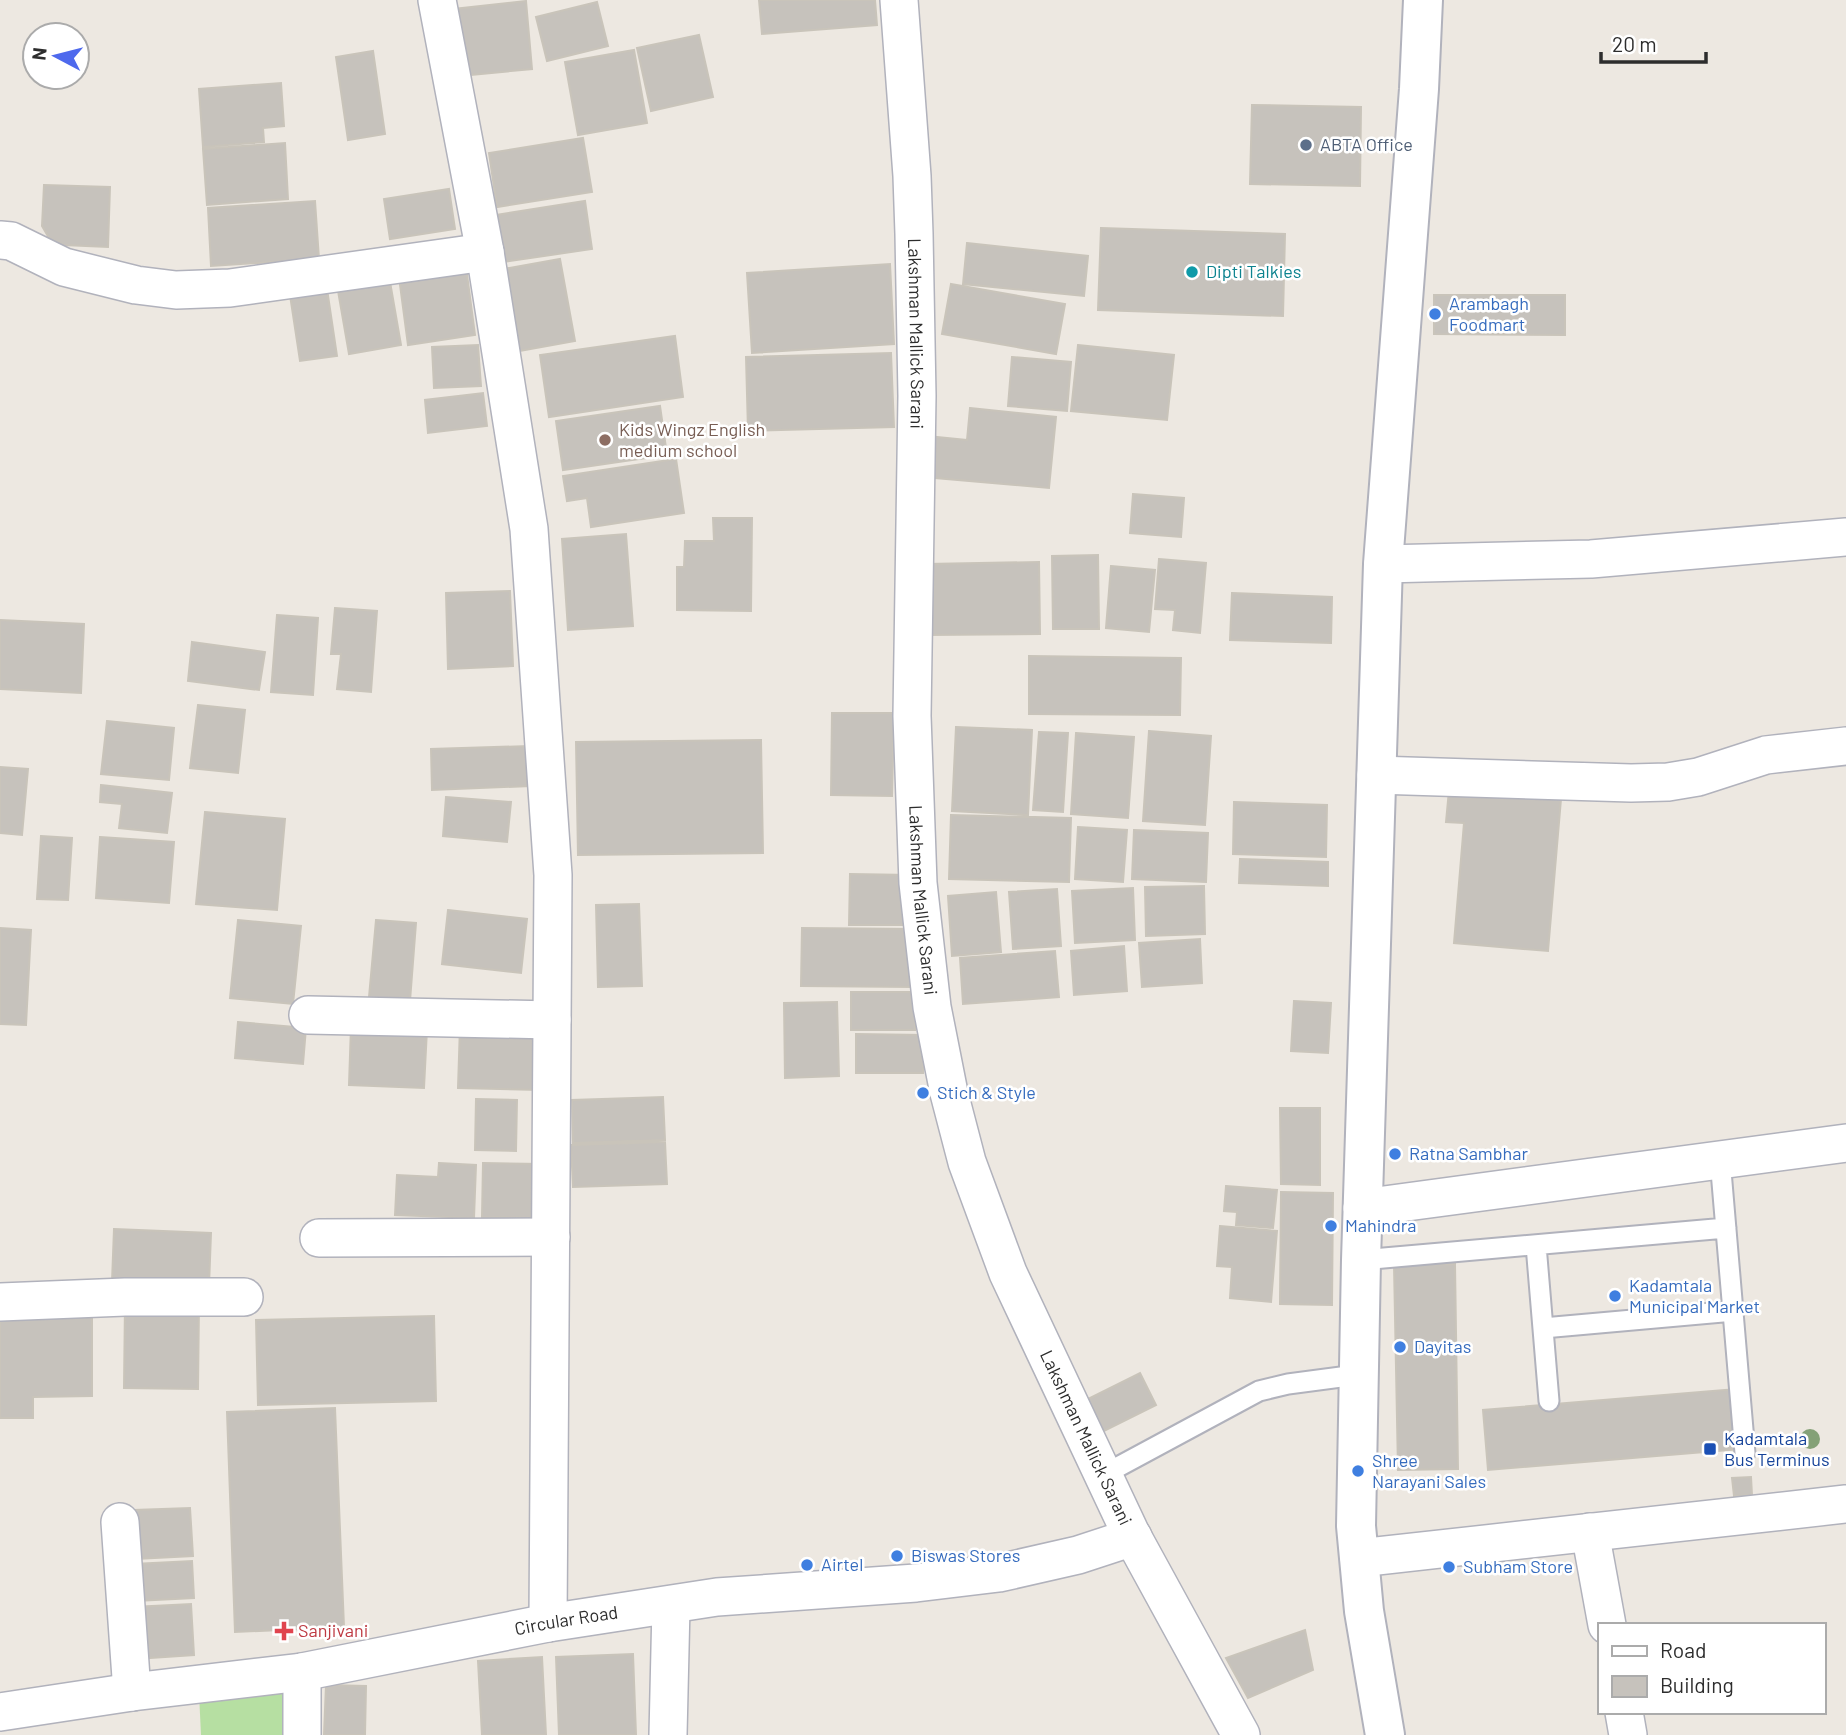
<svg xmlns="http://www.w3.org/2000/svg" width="1846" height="1735" font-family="Barlow,sans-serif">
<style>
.green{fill:#b6dfa2}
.building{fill:#c6c2bc;stroke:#c9c4ba;stroke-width:2}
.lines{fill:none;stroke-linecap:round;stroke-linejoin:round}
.service-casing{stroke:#b1b2bc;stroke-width:23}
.minor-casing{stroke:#b1b2bc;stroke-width:40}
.tertiary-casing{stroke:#b1b2bc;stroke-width:42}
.service{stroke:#fff;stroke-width:19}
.minor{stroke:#fff;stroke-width:37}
.tertiary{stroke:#fff;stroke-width:38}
.tree{fill:#84a177}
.service-dot{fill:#5c6f8a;stroke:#fff;stroke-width:2.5}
.culture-dot{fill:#0f9aa8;stroke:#fff;stroke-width:2.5}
.shop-dot{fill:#3f7fe0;stroke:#fff;stroke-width:2.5}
.education-dot{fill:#8d6e63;stroke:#fff;stroke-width:2.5}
.transit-dot{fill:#1a4fb4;stroke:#fff;stroke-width:2.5}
.health-dot{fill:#e0444e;stroke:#fff;stroke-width:2.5}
.labels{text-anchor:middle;stroke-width:5;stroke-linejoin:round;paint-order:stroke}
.service-label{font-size:18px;fill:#4e5e75;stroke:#fff;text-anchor:start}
.culture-label{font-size:18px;fill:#0d838f;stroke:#fff;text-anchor:start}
.shop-label{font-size:18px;fill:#366cbe;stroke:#fff;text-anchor:start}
.street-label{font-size:18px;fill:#2d2d2d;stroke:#fff}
.education-label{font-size:18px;fill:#785e54;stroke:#fff;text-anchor:start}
.transit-label{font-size:18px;fill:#164399;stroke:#fff;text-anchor:start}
.health-label{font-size:18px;fill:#be3a42;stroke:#fff;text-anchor:start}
</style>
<rect width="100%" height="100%" fill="#ede8e1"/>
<path class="green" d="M 299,1682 L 298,1735 L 201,1735 L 199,1693 Z"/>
<path class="building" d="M 759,0 L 875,0 L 877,25 L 762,34 Z
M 526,1 L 532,69 L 461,76 L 454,9 Z
M 597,2 L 608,46 L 547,61 L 536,17 Z
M 699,35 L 713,97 L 651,111 L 637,48 Z
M 634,50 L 647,123 L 578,135 L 565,62 Z
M 373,51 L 385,134 L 348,140 L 336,57 Z
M 281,83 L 284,126 L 263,128 L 264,142 L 203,147 L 199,89 Z
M 1252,105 L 1361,107 L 1360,186 L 1250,184 Z
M 583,138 L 592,192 L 497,207 L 489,153 Z
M 285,143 L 288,199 L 207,205 L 203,149 Z
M 44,185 L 110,187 L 108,247 L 63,245 L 49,238 L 42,226 Z
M 449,189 L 455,229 L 390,239 L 384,199 Z
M 315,201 L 319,259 L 211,266 L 208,208 Z
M 585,201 L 592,249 L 496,263 L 489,216 Z
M 1101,228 L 1285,234 L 1283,316 L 1098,310 Z
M 967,243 L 1088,256 L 1084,296 L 963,284 Z
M 560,259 L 575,341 L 519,351 L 498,270 Z
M 890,264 L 894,344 L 752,353 L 747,273 Z
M 466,267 L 475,335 L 408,345 L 399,277 Z
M 389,276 L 401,345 L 349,354 L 337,285 Z
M 951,284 L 1065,304 L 1056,354 L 942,334 Z
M 327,289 L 337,356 L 300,361 L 290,295 Z
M 1434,295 L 1565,295 L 1565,335 L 1434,334 Z
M 675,336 L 683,397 L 549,417 L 540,355 Z
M 478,345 L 481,386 L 434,388 L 432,347 Z
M 1078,345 L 1174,355 L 1167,420 L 1071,411 Z
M 891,353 L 894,427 L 748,431 L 746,357 Z
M 1012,357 L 1071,362 L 1067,411 L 1008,406 Z
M 483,393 L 487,426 L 428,433 L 425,400 Z
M 660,406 L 667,455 L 563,470 L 556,421 Z
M 970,408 L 1056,417 L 1049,488 L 924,477 L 928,436 L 967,440 Z
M 676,459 L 684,513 L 591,527 L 587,498 L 567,501 L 563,476 Z
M 1133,494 L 1184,498 L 1181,537 L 1130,533 Z
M 713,518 L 752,518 L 751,611 L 677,610 L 677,567 L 684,567 L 685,541 L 714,541 Z
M 626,534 L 633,626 L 568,630 L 562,539 Z
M 1098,555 L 1099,629 L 1053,629 L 1052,556 Z
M 1159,559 L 1206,563 L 1200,633 L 1173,630 L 1175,610 L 1155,609 Z
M 1039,562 L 1040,634 L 928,635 L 927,564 Z
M 1111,566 L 1155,570 L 1149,632 L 1106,628 Z
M 510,591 L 513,666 L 448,669 L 446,593 Z
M 1232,593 L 1332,597 L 1331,643 L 1230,640 Z
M 335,608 L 377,611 L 371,692 L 337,689 L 341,654 L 331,654 Z
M 277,615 L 318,618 L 313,695 L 271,692 Z
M 0,620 L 84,624 L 81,693 L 0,689 Z
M 192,642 L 265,652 L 259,690 L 188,681 Z
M 1029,656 L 1181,658 L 1180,715 L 1029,714 Z
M 198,705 L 245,710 L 238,773 L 190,768 Z
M 832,713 L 894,713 L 892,796 L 831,795 Z
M 107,721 L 174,728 L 169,780 L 101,774 Z
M 956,727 L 1032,730 L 1028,815 L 952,811 Z
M 1149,731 L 1211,736 L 1205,825 L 1143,821 Z
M 1039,732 L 1068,733 L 1063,812 L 1033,810 Z
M 1076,733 L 1134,737 L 1128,818 L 1071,814 Z
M 761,740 L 763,853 L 578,855 L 576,742 Z
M 529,746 L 530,786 L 432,790 L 431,749 Z
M 0,767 L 28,769 L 22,835 L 0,833 Z
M 101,785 L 172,793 L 167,833 L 119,828 L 122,804 L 100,802 Z
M 1449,790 L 1561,799 L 1548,951 L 1454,943 L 1464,823 L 1446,822 Z
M 446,797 L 511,802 L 507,842 L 443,836 Z
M 1234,802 L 1327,805 L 1326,857 L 1233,854 Z
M 205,812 L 285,819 L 277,910 L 196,904 Z
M 951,815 L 1071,818 L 1069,882 L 949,879 Z
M 1078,827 L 1127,830 L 1123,882 L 1075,879 Z
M 1134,830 L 1208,833 L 1206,882 L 1132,879 Z
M 41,836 L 72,838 L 68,900 L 37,899 Z
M 100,837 L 174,842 L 169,903 L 96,898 Z
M 1240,859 L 1328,862 L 1328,886 L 1239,883 Z
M 850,874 L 911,875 L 911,925 L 849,925 Z
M 1204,886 L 1205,934 L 1146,936 L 1145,887 Z
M 1133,888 L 1135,940 L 1075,943 L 1072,891 Z
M 1057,889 L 1061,946 L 1013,949 L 1009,892 Z
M 996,892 L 1001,952 L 952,956 L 948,896 Z
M 639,904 L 642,986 L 598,987 L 596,905 Z
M 448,910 L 527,919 L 521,973 L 442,964 Z
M 238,920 L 301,926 L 293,1004 L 230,998 Z
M 376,920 L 416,923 L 410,1001 L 369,997 Z
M 0,928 L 31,930 L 26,1025 L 0,1024 Z
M 802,928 L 915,929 L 914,987 L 801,986 Z
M 1200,939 L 1202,983 L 1142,987 L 1139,943 Z
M 1124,946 L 1127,991 L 1074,995 L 1071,951 Z
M 1055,951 L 1059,997 L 963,1004 L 960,958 Z
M 851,992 L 915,992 L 915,1030 L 851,1030 Z
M 1294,1001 L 1331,1003 L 1328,1053 L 1291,1051 Z
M 837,1002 L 839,1076 L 785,1078 L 784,1003 Z
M 238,1022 L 306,1028 L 303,1064 L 235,1058 Z
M 351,1026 L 427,1029 L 424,1088 L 349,1085 Z
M 460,1026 L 542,1028 L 540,1090 L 458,1088 Z
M 856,1034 L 924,1035 L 923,1073 L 856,1073 Z
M 663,1097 L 665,1140 L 573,1143 L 572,1100 Z
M 476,1099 L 517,1100 L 516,1151 L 475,1150 Z
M 1280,1108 L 1320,1108 L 1320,1185 L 1281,1184 Z
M 665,1142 L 667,1184 L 573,1187 L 571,1145 Z
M 439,1163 L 476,1165 L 474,1218 L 395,1215 L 397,1175 L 438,1177 Z
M 483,1163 L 542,1164 L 541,1218 L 482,1217 Z
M 1226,1186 L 1277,1190 L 1273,1228 L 1236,1225 L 1237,1212 L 1224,1211 Z
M 1281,1192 L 1333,1193 L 1332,1305 L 1280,1304 Z
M 1220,1226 L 1277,1231 L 1271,1302 L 1230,1298 L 1232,1267 L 1217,1266 Z
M 114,1229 L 211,1233 L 209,1286 L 112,1282 Z
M 1455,1264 L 1458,1469 L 1398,1470 L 1394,1265 Z
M 125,1303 L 199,1303 L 198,1389 L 124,1388 Z
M 0,1312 L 92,1312 L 92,1396 L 33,1397 L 33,1418 L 0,1418 Z
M 434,1316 L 436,1401 L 258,1405 L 256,1320 Z
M 1140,1373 L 1156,1405 L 1094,1436 L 1078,1404 Z
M 1736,1389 L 1740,1449 L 1488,1470 L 1483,1410 Z
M 335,1408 L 344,1627 L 235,1632 L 227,1412 Z
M 1751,1477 L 1752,1495 L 1734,1496 L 1732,1478 Z
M 190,1508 L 193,1556 L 136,1559 L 134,1510 Z
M 192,1561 L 194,1598 L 136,1601 L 134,1564 Z
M 191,1604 L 194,1655 L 136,1659 L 133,1607 Z
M 1305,1630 L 1313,1670 L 1248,1698 L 1226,1658 Z
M 633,1654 L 636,1735 L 559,1735 L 556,1657 Z
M 542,1657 L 546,1735 L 482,1735 L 478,1661 Z
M 326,1685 L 366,1686 L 365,1735 L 324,1735 Z"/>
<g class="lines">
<g class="service-casing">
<path id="service" d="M 1720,1159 L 1745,1453
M 1536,1245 L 1549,1401
M 1361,1260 L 1726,1228
M 1543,1328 L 1734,1311
M 1103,1475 L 1259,1391 L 1288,1384 L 1341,1377"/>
</g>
<g class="minor-casing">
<g id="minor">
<path d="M 437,0 L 485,252 L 529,529 L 553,875 L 548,1623"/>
<path id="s1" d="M 899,0 L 912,176 L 914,234 L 917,396 L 912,716 L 918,883 L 932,1007 L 949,1093 L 967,1162 L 1008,1273 L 1131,1534 L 1241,1735"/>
<path d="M 0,240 L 11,241 L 64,267 L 136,285 L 176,290 L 230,288 L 485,252"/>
<path d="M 1383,564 L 1591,559 L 1846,537"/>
<path d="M 1376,775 L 1631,783 L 1668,782 L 1698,777 L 1766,755 L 1846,746"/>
<path d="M 308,1015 L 552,1020"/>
<path d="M 1362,1208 L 1846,1143"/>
<path d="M 319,1238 L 551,1237"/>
<path d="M 0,1302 L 125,1297 L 244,1297"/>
<path d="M 120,1522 L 132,1692"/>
<path d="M 1590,1532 L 1607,1625"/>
<path d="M 1359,1558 L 1846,1504"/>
<path d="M 302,1672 L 302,1735"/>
<path id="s2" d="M 0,1712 L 132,1692 L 302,1672 L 548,1623 L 717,1597 L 916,1583 L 999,1573 L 1078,1555 L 1133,1537"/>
<path d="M 1624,1712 L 1628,1735"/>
<path d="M 668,1735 L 671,1606"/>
</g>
</g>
<g class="tertiary-casing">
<path id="tertiary" d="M 1385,1735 L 1364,1611 L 1356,1526 L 1361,1260 L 1383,564 L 1419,89 L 1423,0"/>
</g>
<use href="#service" class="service"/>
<use href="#minor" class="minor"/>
<use href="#tertiary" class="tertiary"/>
</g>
<circle class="tree" cx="1810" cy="1439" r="10"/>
<circle class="service-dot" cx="1306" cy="145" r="7"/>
<circle class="culture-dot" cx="1192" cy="272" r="7"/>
<g class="shop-dot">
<circle cx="1435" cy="314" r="7"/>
<circle cx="923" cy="1093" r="7"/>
<circle cx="1395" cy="1154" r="7"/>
<circle cx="1331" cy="1226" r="7"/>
<circle cx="1615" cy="1296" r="7"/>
<circle cx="1400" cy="1347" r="7"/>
<circle cx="1358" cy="1471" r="7"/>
<circle cx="897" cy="1556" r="7"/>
<circle cx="807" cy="1565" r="7"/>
<circle cx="1449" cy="1567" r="7"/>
</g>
<circle class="education-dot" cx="605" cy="440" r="7"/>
<rect class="transit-dot" x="1703" y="1442" width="14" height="14" rx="3.5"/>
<path class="health-dot" d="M280.5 1620.5h7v7h7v7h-7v7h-7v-7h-7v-7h7z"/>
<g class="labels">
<g class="service-label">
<text x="1320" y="151">ABTA Office</text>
</g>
<g class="culture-label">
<text x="1206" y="278">Dipti Talkies</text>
</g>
<g class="shop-label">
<text x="1449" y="310">Arambagh<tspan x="1449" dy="21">Foodmart</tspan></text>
<text x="937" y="1099">Stich &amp; Style</text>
<text x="1409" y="1160">Ratna Sambhar</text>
<text x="1345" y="1232">Mahindra</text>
<text x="1629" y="1292">Kadamtala<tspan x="1629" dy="21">Municipal Market</tspan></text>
<text x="1414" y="1353">Dayitas</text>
<text x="1372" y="1467">Shree<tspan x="1372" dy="21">Narayani Sales</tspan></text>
<text x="911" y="1562">Biswas Stores</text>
<text x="821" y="1571">Airtel</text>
<text x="1463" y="1573">Subham Store</text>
</g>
<g class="street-label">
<text dy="6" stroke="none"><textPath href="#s1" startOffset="334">Lakshman Mallick Sarani</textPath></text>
<text dy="6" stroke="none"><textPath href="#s1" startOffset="901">Lakshman Mallick Sarani</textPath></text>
<text dy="6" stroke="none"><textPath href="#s1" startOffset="1468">Lakshman Mallick Sarani</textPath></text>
<text dy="6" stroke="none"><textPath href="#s2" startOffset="574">Circular Road</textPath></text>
</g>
<g class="education-label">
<text x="619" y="436">Kids Wingz English<tspan x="619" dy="21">medium school</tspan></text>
</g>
<g class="transit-label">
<text x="1724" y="1445">Kadamtala<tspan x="1724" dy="21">Bus Terminus</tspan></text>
</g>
<g class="health-label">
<text x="298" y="1637">Sanjivani</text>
</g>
</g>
<rect x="1598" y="1623" width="228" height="91" fill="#ffffff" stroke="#ababab" stroke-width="2"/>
<rect x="1612" y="1646" width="35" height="10" fill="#ffffff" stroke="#ababab" stroke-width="2"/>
<text x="1660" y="1658" font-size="21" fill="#2d2d2d">Road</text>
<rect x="1612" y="1676" width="35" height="21" fill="#c6c2bc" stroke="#ababab" stroke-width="2"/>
<text x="1660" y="1693" font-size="21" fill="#2d2d2d">Building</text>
<g transform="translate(56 56) rotate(277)"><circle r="33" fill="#ffffff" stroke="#ababab" stroke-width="2"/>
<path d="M0-5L12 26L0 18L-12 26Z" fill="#4e69ed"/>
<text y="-10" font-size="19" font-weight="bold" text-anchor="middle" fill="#2d2d2d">N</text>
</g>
<path d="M1601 52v10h105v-10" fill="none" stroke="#2d2d2d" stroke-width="3.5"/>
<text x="1612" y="52" font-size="21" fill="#2d2d2d" stroke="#ffffff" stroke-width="5" paint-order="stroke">20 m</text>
</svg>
